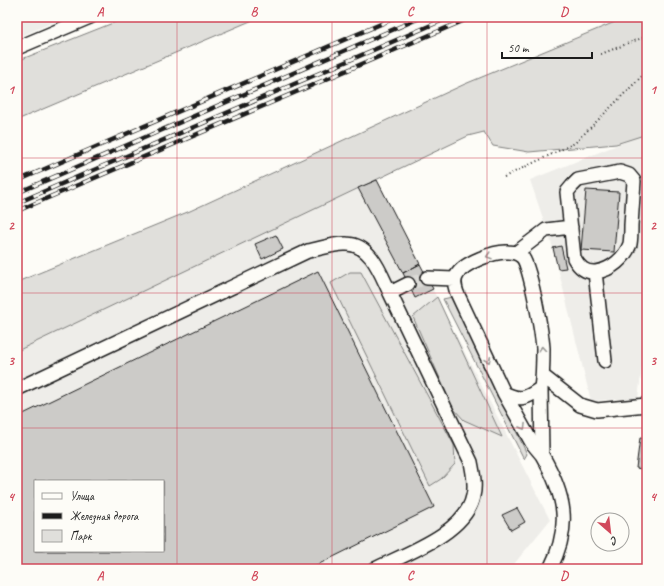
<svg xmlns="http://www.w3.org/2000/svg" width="664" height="586" font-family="Caveat,sans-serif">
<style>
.built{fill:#eeede9;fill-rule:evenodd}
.green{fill:#e0dfdb;stroke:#7e7e7c}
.building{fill:#cccbc8;stroke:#1c1c1c;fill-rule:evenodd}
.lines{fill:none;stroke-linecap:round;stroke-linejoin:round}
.minor-tunnel{stroke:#dbdad6;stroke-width:13;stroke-dasharray:13 6;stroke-linecap:butt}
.minor-casing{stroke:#1c1c1c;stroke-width:16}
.path{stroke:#1c1c1c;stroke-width:2;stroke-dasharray:1 3;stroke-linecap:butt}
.minor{stroke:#fdfcf7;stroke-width:13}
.rail-casing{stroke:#1c1c1c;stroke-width:4.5}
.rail{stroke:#fdfcf7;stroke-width:3;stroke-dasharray:9;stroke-linecap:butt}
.oneway{stroke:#989794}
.grid{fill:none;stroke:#d1495b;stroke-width:1;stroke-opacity:0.55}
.neatline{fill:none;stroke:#d1495b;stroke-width:1.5}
.grid-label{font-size:13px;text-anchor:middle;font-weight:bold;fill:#d1495b}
</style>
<rect width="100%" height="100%" fill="#fdfcf7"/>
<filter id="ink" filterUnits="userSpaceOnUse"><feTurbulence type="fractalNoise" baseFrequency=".025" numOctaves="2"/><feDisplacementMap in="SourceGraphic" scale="8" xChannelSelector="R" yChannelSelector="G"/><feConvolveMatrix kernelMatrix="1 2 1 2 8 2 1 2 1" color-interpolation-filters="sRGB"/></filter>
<g filter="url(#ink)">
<path class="built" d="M 17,17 L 65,17 L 17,38 Z
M 647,133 L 647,329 L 638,398 L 591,401 L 553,248 L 530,180 Z
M 377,180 L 550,520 L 510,569 L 17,569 L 17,351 L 125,298 ZM 35,481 L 163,481 L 163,551 L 35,551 Z"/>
<path class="green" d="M 128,17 L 260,17 L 17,120 L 17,61 Z
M 627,17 L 647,17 L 647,134 L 616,144 L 529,152 L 493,146 L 484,132 L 468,136 L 17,351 L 17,282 L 190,211 L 465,84 Z
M 350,272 L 361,272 L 454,445 L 455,464 L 441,479 L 430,486 L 331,283 Z
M 437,297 L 502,437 L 464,420 L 453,408 L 413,317 Z
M 452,297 L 527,454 L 524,459 L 443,299 Z"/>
<path class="building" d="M 377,180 L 420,264 L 403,273 L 358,188 Z
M 586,190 L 619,192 L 614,252 L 581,250 Z
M 276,235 L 283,249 L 262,259 L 255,244 Z
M 561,246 L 566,268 L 558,269 L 553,248 Z
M 420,264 L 433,289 L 415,298 L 403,273 Z
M 318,271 L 434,507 L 309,569 L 17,569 L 17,417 ZM 35,481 L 163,481 L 163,551 L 35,551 Z
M 640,438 L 647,439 L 647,470 L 636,468 Z
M 517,508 L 525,522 L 511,530 L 502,515 Z"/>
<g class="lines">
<path class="minor-tunnel" d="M 408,284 L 427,278"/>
<g class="minor-casing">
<path id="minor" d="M 17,48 L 90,17
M 620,172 L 629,175 L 634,181 C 633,196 632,210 631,225 C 631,231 631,238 630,244 C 625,258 611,270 596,272 C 585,273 579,267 574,258 L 567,192 L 572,186 L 578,180 Z
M 516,253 L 546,230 L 571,227
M 595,272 L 605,361
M 427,278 L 455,279
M 543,376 L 580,405 L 597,410 L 646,405 L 647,403
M 17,389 L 308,251 C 320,249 334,243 347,244 C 372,245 381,275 390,293 L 408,284
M 504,393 C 520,401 526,399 541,388 C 543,375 543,362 543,348 C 542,335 530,263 522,257 C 518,253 513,252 508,252 C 495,251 463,263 457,275 C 453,281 455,287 457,293 L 504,393 L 532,443 L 542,455 L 541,388
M 542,455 C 565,495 572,526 550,569
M 375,569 C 405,554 466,533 473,496 C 476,485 473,473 471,462 L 390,293"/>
</g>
<path class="path" d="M 601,54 L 647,36
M 504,177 L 575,143 L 647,71"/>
<use href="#minor" class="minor"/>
<g class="rail-casing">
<path id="rail" d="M 17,181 L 397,17
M 17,193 L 422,17
M 17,203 L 450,17
M 17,211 L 472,17"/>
</g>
<use href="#rail" class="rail"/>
</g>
<defs><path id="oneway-chevron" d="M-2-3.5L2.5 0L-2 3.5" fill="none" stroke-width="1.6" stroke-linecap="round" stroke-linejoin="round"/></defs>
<g class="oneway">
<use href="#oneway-chevron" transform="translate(489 256) rotate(162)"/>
<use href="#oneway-chevron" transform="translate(542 349) rotate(-94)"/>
<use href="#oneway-chevron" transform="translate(488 360) rotate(65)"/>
<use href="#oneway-chevron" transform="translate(523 427) rotate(61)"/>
</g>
</g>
<path class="grid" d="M 177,17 L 177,569M 332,17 L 332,569M 487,17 L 487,569M 17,158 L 647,158M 17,293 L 647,293M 17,428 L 647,428"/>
<rect width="664" height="586" fill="none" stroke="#fdfcf7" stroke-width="44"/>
<rect x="34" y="480" width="130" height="72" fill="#fdfcf7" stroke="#a3a29f"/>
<rect x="42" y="493" width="20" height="6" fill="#fdfcf7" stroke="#a3a29f"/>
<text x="70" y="500" font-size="12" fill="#1c1c1c">Улица</text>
<rect x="42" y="513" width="20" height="6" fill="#1c1c1c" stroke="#a3a29f"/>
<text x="70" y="520" font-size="12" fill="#1c1c1c">Железная дорога</text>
<rect x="42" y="530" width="20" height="12" fill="#e0dfdb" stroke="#a3a29f"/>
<text x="70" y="540" font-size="12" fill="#1c1c1c">Парк</text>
<g transform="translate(610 532) rotate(152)"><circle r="19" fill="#fdfcf7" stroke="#a3a29f"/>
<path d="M0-3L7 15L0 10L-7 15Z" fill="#d1495b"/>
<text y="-6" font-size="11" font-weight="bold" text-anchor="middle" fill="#1c1c1c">С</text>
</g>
<path d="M502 52v6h90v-6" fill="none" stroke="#1c1c1c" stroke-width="2"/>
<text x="508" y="52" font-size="12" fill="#1c1c1c" stroke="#fdfcf7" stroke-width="3" paint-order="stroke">50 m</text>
<rect x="22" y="22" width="620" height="542" class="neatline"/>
<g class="grid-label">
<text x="100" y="16">A</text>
<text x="254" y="16">B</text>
<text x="410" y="16">C</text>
<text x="564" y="16">D</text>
<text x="11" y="94">1</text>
<text x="653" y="94">1</text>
<text x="11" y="230">2</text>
<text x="653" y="230">2</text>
<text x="11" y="365">3</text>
<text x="653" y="365">3</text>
<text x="11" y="501">4</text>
<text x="653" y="501">4</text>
<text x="100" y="580">A</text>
<text x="254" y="580">B</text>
<text x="410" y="580">C</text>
<text x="564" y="580">D</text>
</g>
</svg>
